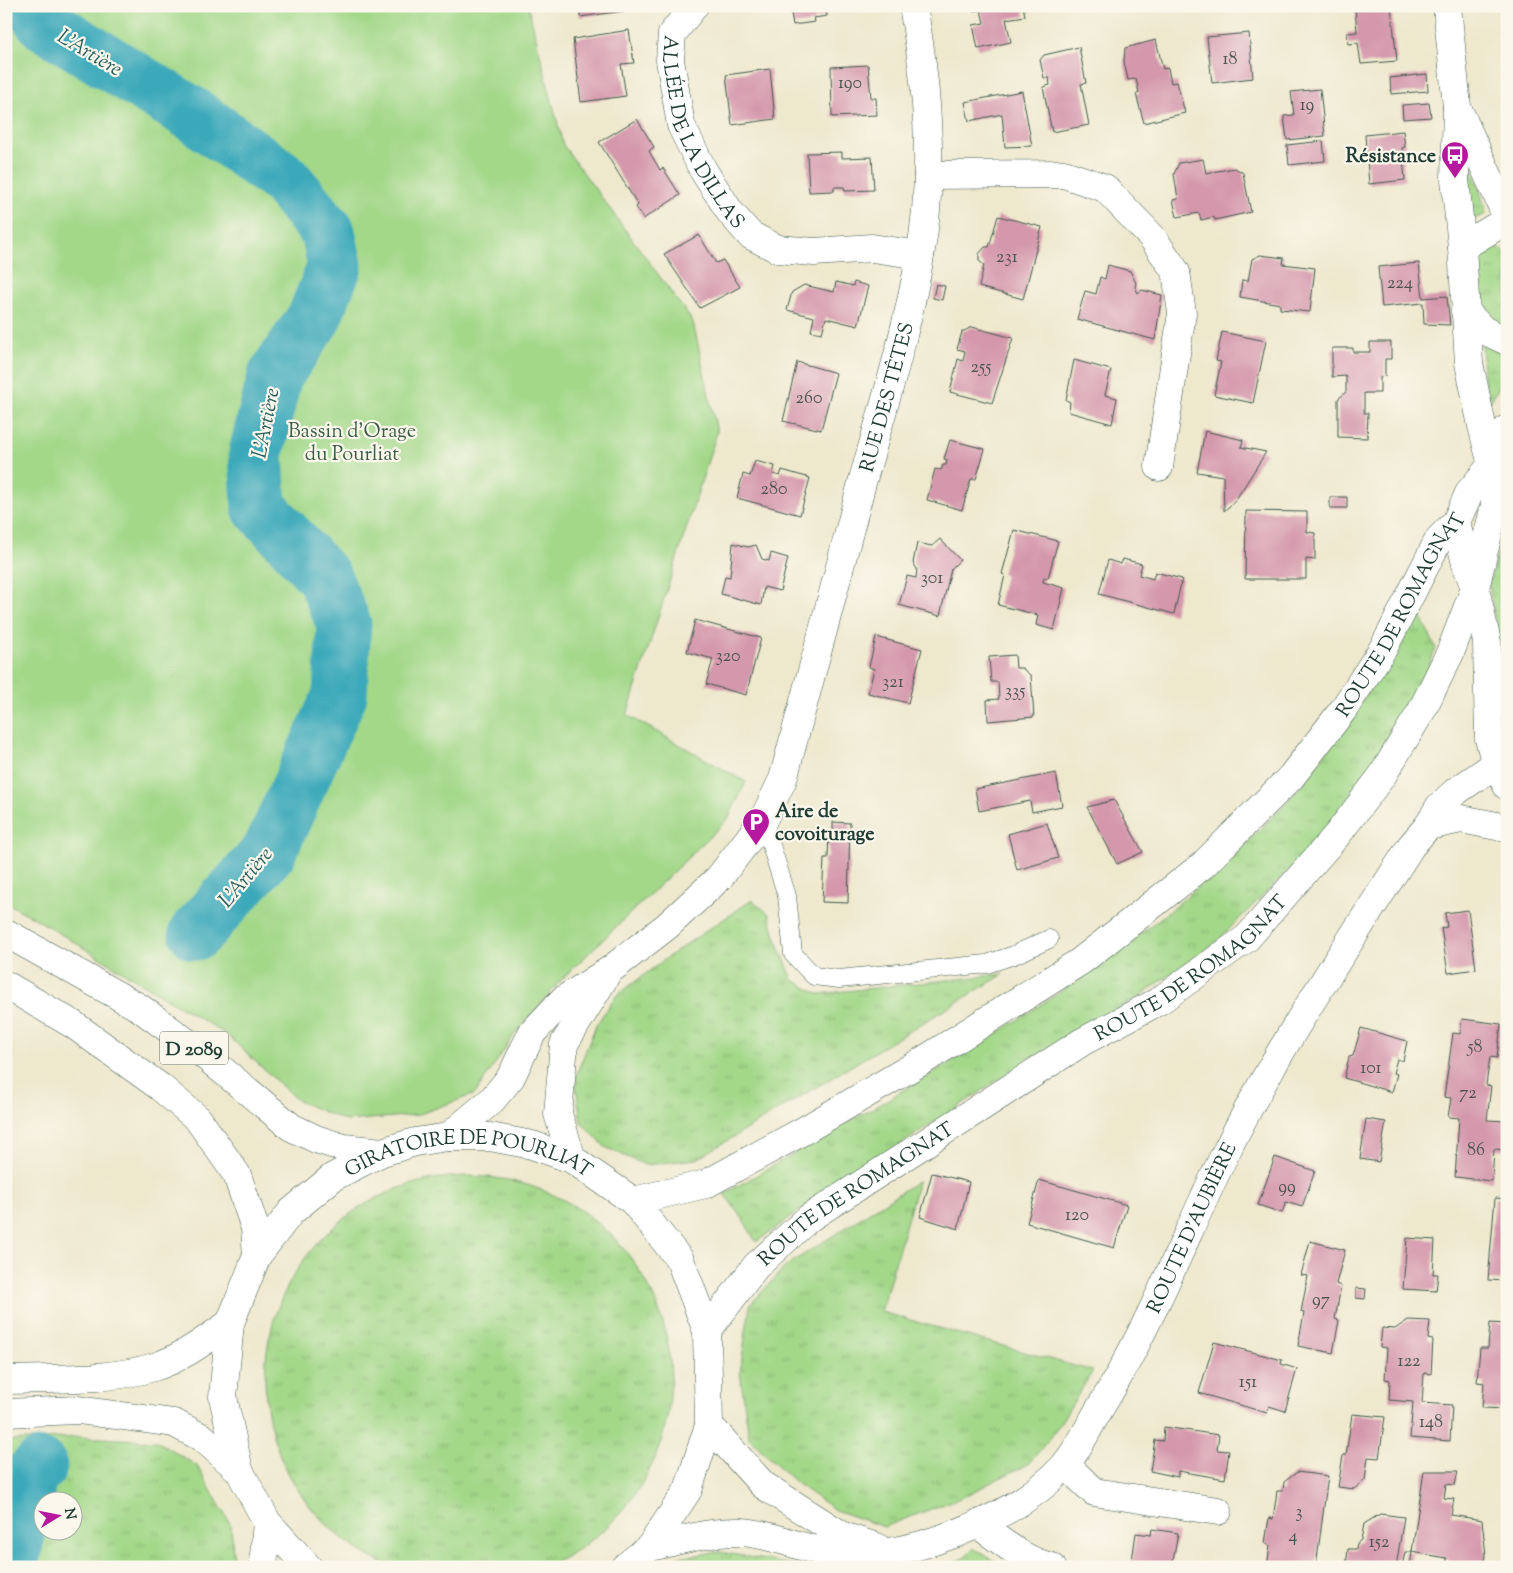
<svg xmlns="http://www.w3.org/2000/svg" width="1513" height="1573" font-family="'Sorts Mill Goudy',serif">
<style>
.grass{fill:url(#grass-tufts);stroke:#618a5e;fill-rule:evenodd}
.green{fill:#a3d889;stroke:#618a5e}
.lines{fill:none;stroke-linecap:round;stroke-linejoin:round}
.river{stroke:#3ba9ba;stroke-width:55}
.building{fill:#d497ac}
.service-casing{stroke:#3e574b;stroke-width:19}
.minor-casing{stroke:#3e574b;stroke-width:29}
.secondary-casing{stroke:#3e574b;stroke-width:29}
.primary-casing{stroke:#3e574b;stroke-width:29}
.trunk-casing{stroke:#3e574b;stroke-width:29}
.service{stroke:#fff;stroke-width:18}
.minor{stroke:#fff;stroke-width:28}
.secondary{stroke:#fff;stroke-width:28}
.primary{stroke:#fff;stroke-width:28}
.trunk{stroke:#fff;stroke-width:28}
.labels{text-anchor:middle;stroke-width:4.5;stroke-linejoin:round;paint-order:stroke}
.number-label{font-size:18px;fill:#4c5452}
.shield{fill:#fbf7ec;stroke:#61756b;stroke-width:1}
.shield-label{font-size:19px;font-weight:bold;fill:#1f3d34}
.street-label{font-size:20px;fill:#1f3d34;stroke:#fbf7ec}
.poi-label{font-size:20px;font-weight:bold;fill:#1f3d34;stroke:#fbf7ec;text-anchor:end}
.park-label{font-size:20px;fill:#395c45;stroke:#fbf7ec}
.water-label{font-size:21px;font-style:italic;fill:#275d5c;stroke:#fbf7ec}
</style>
<defs>
<pattern id="grass-tufts" width="24" height="20" patternUnits="userSpaceOnUse" patternTransform="scale(1.25)"><rect width="24" height="20" fill="#a3d889"/><path d="M3 7l-1-3M5 7V3M7 7l1-3M15 17l-1-3M17 17v-4M19 17l1-3" fill="none" stroke="#8cba77"/></pattern>
</defs>
<rect width="100%" height="100%" fill="#fbf7ec"/>
<filter id="ink" filterUnits="userSpaceOnUse"><feTurbulence type="fractalNoise" baseFrequency=".02" numOctaves="2"/><feDisplacementMap in="SourceGraphic" scale="10" xChannelSelector="R" yChannelSelector="G"/><feConvolveMatrix kernelMatrix="1 2 1 2 8 2 1 2 1" color-interpolation-filters="sRGB"/></filter>
<filter id="wash" filterUnits="userSpaceOnUse"><feTurbulence type="fractalNoise" baseFrequency=".0096" numOctaves="4" result="noise"/><feDisplacementMap in="SourceGraphic" scale="20" xChannelSelector="R" yChannelSelector="G"/><feGaussianBlur stdDeviation="1.12" result="paint"/><feColorMatrix in="noise" values="0 0 0 0 0 0 0 0 0 0 0 0 0 0 0 0 0 1.4 0 .05"/><feComposite in="paint" operator="in"/></filter>
<g filter="url(#wash)">
<rect width="100%" height="100%" fill="#eee8cd"/>
<path class="grass" d="M 1466,150 C 1469,160 1487,210 1486,214 L 1474,219 L 1471,216 Z
M 1495,245 L 1505,252 L 1507,258 L 1507,328 C 1476,310 1468,281 1484,250 Z
M 1486,344 L 1507,355 L 1507,373 L 1489,404 L 1486,398 L 1482,345 Z
M 1507,521 L 1507,706 L 1501,707 L 1500,650 L 1489,584 Z
M 1419,613 L 1436,648 L 1427,671 L 1365,777 L 1315,844 L 1215,943 L 1140,996 L 1032,1058 L 805,1207 L 756,1242 L 741,1216 L 724,1194 C 927,1076 1144,963 1302,785 C 1313,772 1322,757 1332,744 C 1363,701 1391,657 1419,613 Z
M 752,900 L 769,914 L 776,939 L 793,980 L 818,994 L 1004,974 L 697,1159 L 645,1165 L 605,1147 L 581,1122 L 575,1078 L 596,1025 L 616,996 L 672,954 Z
M265 1379a203 203 0 1 1 406 0a203 203 0 1 1-406 0Z
M 918,1181 L 881,1312 L 1093,1371 L 1052,1436 L 1028,1464 L 960,1498 L 884,1527 L 835,1510 L 796,1483 L 749,1438 L 740,1372 L 750,1305 L 786,1266 Z
M 80,1437 L 157,1441 L 197,1466 L 231,1525 L 234,1567 L 6,1567 L 6,1441 ZM 72,1500 L 72,1530 L 42,1530 L 42,1500 Z
M 973,1548 L 1005,1567 L 940,1567 L 962,1559 Z
M 721,1552 L 804,1567 L 666,1567 L 676,1557 Z"/>
<path class="green" d="M 6,6 L 528,6 L 563,145 L 693,322 L 717,432 L 627,715 L 746,782 L 728,819 L 564,977 L 514,1035 L 475,1094 L 417,1115 L 346,1121 L 298,1101 L 227,1035 L 31,916 L 6,903 Z"/>
<g class="lines">
<path class="river" d="M 31,6 L 45,24 L 194,115 L 284,179 L 328,232 L 335,266 L 314,318 L 275,376 L 256,453 L 259,507 L 324,577 L 344,624 L 340,695 L 269,852 L 196,933
M 11,1567 L 30,1476 L 40,1466"/>
</g>
<g id="blocks">
<path class="building" d="M 579,6 L 623,6 L 624,11 L 580,17 Z
M 790,6 L 826,6 L 827,16 L 814,18 L 815,22 L 793,25 Z
M 971,6 L 1023,6 L 1025,16 L 1006,19 L 1011,42 L 978,49 L 973,25 L 984,23 L 981,10 L 972,11 Z
M 1369,6 L 1391,6 L 1397,61 L 1361,64 L 1358,43 L 1348,44 L 1347,33 L 1357,32 L 1355,8 Z
M 629,30 L 634,63 L 621,64 L 626,96 L 581,102 L 573,39 Z
M 1249,33 L 1253,78 L 1212,83 L 1207,37 Z
M 1156,40 L 1163,69 L 1168,68 L 1171,83 L 1177,82 L 1185,113 L 1144,123 L 1136,94 L 1139,93 L 1136,79 L 1128,80 L 1124,62 L 1125,48 Z
M 1079,47 L 1086,83 L 1081,84 L 1089,125 L 1052,132 L 1043,87 L 1050,85 L 1049,78 L 1044,78 L 1040,60 L 1044,55 Z
M 868,65 L 871,98 L 876,98 L 877,115 L 832,117 L 831,67 Z
M 770,69 L 775,119 L 732,125 L 726,75 Z
M 1427,74 L 1428,91 L 1391,94 L 1390,78 Z
M 1320,89 L 1325,136 L 1287,140 L 1284,116 L 1294,115 L 1291,92 Z
M 1022,91 L 1032,146 L 1005,147 L 1002,114 L 969,121 L 965,102 Z
M 1429,103 L 1431,117 L 1403,119 L 1402,105 Z
M 637,119 L 654,147 L 649,151 L 660,170 L 663,168 L 680,195 L 643,219 L 636,207 L 638,205 L 599,142 Z
M 1403,131 L 1405,147 L 1402,148 L 1405,180 L 1369,184 L 1365,135 Z
M 1323,141 L 1325,161 L 1289,165 L 1287,145 Z
M 842,152 L 842,158 L 872,157 L 874,190 L 845,191 L 844,187 L 834,187 L 834,191 L 809,192 L 807,153 Z
M 1203,159 L 1206,173 L 1235,168 L 1243,173 L 1251,212 L 1215,220 L 1214,217 L 1201,220 L 1199,213 L 1177,217 L 1173,200 L 1178,199 L 1174,174 L 1179,163 Z
M 998,216 L 1042,227 L 1023,299 L 979,287 L 984,265 L 979,261 L 979,254 L 985,247 L 989,247 Z
M 699,235 L 716,263 L 723,260 L 740,287 L 700,308 L 664,254 Z
M 1260,255 L 1284,258 L 1283,264 L 1315,268 L 1310,312 L 1280,309 L 1280,304 L 1240,297 L 1242,280 L 1248,281 L 1252,259 Z
M 1419,263 L 1423,298 L 1447,296 L 1450,325 L 1424,324 L 1423,303 L 1382,307 L 1378,267 Z
M 1108,265 L 1130,271 L 1136,283 L 1135,287 L 1138,293 L 1142,290 L 1162,295 L 1155,340 L 1077,319 L 1085,291 L 1096,294 L 1100,277 L 1105,279 Z
M 836,282 L 853,286 L 854,282 L 868,286 L 858,326 L 826,318 L 822,333 L 811,331 L 814,317 L 787,310 L 792,292 L 804,285 L 834,292 Z
M 936,284 L 945,286 L 942,300 L 933,298 Z
M 972,327 L 1013,338 L 992,403 L 950,392 L 958,359 L 963,361 L 965,351 L 957,349 L 962,332 Z
M 1222,332 L 1266,341 L 1253,403 L 1214,395 L 1221,362 L 1216,361 Z
M 1370,342 L 1391,342 L 1391,359 L 1385,359 L 1385,376 L 1380,377 L 1380,393 L 1364,393 L 1364,413 L 1368,413 L 1367,438 L 1338,437 L 1338,399 L 1346,392 L 1346,376 L 1332,377 L 1332,348 L 1353,348 L 1353,352 L 1370,352 Z
M 1074,360 L 1111,370 L 1105,395 L 1117,398 L 1112,424 L 1069,412 L 1070,402 L 1066,400 Z
M 797,362 L 836,373 L 821,430 L 783,421 Z
M 1205,431 L 1243,440 L 1241,447 L 1266,452 L 1235,501 L 1224,511 L 1223,476 L 1197,472 Z
M 950,440 L 985,449 L 976,479 L 971,479 L 962,510 L 927,500 L 935,469 L 941,470 L 943,465 L 946,465 L 947,460 L 944,459 Z
M 755,461 L 775,466 L 773,474 L 780,476 L 782,470 L 810,478 L 800,515 L 737,498 L 743,474 L 750,476 Z
M 1330,497 L 1347,497 L 1347,508 L 1330,508 Z
M 1246,511 L 1307,512 L 1307,532 L 1315,533 L 1315,560 L 1306,559 L 1306,579 L 1245,579 Z
M 1014,530 L 1058,541 L 1048,578 L 1044,577 L 1043,582 L 1064,588 L 1054,630 L 1036,625 L 1038,615 L 998,605 L 1005,575 L 1002,574 Z
M 940,539 L 960,560 L 951,569 L 940,616 L 899,605 L 907,576 L 916,578 L 917,569 L 913,563 L 917,543 L 932,546 Z
M 733,543 L 748,547 L 756,545 L 762,559 L 769,561 L 771,553 L 788,558 L 780,591 L 764,587 L 761,605 L 721,594 L 725,576 L 730,577 Z
M 1123,559 L 1142,564 L 1139,575 L 1153,579 L 1155,572 L 1182,579 L 1174,614 L 1099,594 L 1108,560 L 1121,564 Z
M 695,620 L 761,638 L 746,695 L 706,684 L 713,659 L 687,652 Z
M 876,637 L 922,649 L 908,703 L 868,693 L 874,669 L 869,667 Z
M 1015,655 L 1016,668 L 1022,668 L 1031,676 L 1034,717 L 988,721 L 987,700 L 999,699 L 998,682 L 991,682 L 989,657 Z
M 1056,773 L 1062,806 L 1032,812 L 1030,801 L 979,811 L 975,789 Z
M 1114,800 L 1143,852 L 1117,864 L 1087,807 Z
M 833,822 L 850,823 L 848,903 L 822,902 L 824,858 L 828,858 L 829,832 L 833,832 Z
M 1047,823 L 1058,858 L 1017,870 L 1008,834 Z
M 1468,910 L 1476,969 L 1448,973 L 1441,928 L 1447,927 L 1445,913 Z
M 1462,1019 L 1501,1024 L 1497,1058 L 1490,1057 L 1486,1085 L 1491,1086 L 1487,1120 L 1507,1121 L 1507,1150 L 1494,1149 L 1492,1181 L 1455,1177 L 1459,1118 L 1448,1117 L 1451,1098 L 1444,1097 L 1453,1033 L 1460,1034 Z
M 1361,1028 L 1407,1041 L 1403,1061 L 1397,1059 L 1393,1073 L 1397,1074 L 1392,1092 L 1344,1078 L 1349,1057 L 1353,1056 Z
M 1366,1119 L 1386,1122 L 1379,1162 L 1360,1159 Z
M 1275,1157 L 1315,1171 L 1302,1207 L 1286,1202 L 1282,1213 L 1258,1205 Z
M 932,1173 L 969,1182 L 958,1229 L 920,1217 Z
M 1039,1180 L 1127,1205 L 1114,1248 L 1027,1223 Z
M 1495,1198 L 1507,1199 L 1507,1281 L 1488,1280 Z
M 1407,1238 L 1435,1240 L 1433,1274 L 1438,1274 L 1436,1291 L 1403,1289 Z
M 1310,1241 L 1345,1250 L 1336,1284 L 1341,1286 L 1335,1319 L 1339,1320 L 1333,1353 L 1298,1346 L 1304,1313 L 1301,1312 L 1308,1276 L 1301,1275 Z
M 1356,1288 L 1366,1289 L 1365,1299 L 1356,1298 Z
M 1408,1320 L 1430,1321 L 1428,1339 L 1433,1340 L 1431,1374 L 1424,1373 L 1422,1403 L 1452,1405 L 1450,1441 L 1410,1438 L 1413,1402 L 1389,1400 L 1390,1380 L 1385,1379 L 1387,1348 L 1380,1347 L 1382,1328 L 1395,1329 Z
M 1490,1323 L 1507,1324 L 1507,1409 L 1482,1408 L 1484,1383 L 1477,1382 L 1480,1348 L 1488,1348 Z
M 1214,1342 L 1282,1360 L 1281,1364 L 1297,1369 L 1285,1411 L 1269,1406 L 1267,1413 L 1199,1393 Z
M 1352,1414 L 1385,1417 L 1379,1458 L 1368,1457 L 1365,1480 L 1354,1489 L 1338,1487 L 1343,1455 L 1346,1455 Z
M 1164,1427 L 1219,1435 L 1217,1450 L 1229,1451 L 1225,1479 L 1178,1471 L 1178,1477 L 1150,1471 L 1155,1440 L 1163,1441 Z
M 1424,1471 L 1458,1471 L 1455,1485 L 1446,1484 L 1444,1498 L 1454,1499 L 1451,1515 L 1482,1520 L 1486,1555 L 1484,1567 L 1446,1567 L 1447,1558 L 1412,1552 Z
M 1297,1472 L 1328,1476 L 1316,1567 L 1267,1567 L 1270,1546 L 1265,1543 L 1269,1518 L 1273,1519 L 1277,1491 L 1283,1491 L 1284,1482 Z
M 1380,1514 L 1404,1517 L 1396,1567 L 1346,1567 L 1348,1549 L 1356,1549 L 1357,1543 L 1361,1540 L 1364,1524 Z
M 1152,1529 L 1178,1533 L 1172,1567 L 1131,1567 L 1136,1533 L 1151,1535 Z
M 1405,1552 L 1412,1552 L 1410,1567 L 1402,1567 Z"/>
</g>
</g>
<g filter="url(#ink)">
<use href="#blocks" fill-opacity="0" stroke="#3e574b" stroke-width="1"/>
<g class="lines">
<g class="service-casing">
<path id="service" d="M 763,820 L 787,896 L 793,954 L 814,976 L 839,979 L 987,964 L 1014,955 L 1049,939"/>
</g>
<g class="minor-casing">
<g id="minor">
<path id="s1" d="M 694,6 L 672,34 L 670,60 L 681,125 L 703,170 L 730,212 L 750,235 L 778,249 L 814,252 L 872,248 L 920,255"/>
<path d="M 1447,6 L 1457,107 L 1507,217"/>
<path d="M 1457,107 L 1455,179 L 1462,247 L 1469,363 L 1482,426 L 1492,465"/>
<path d="M 928,175 L 1064,174 L 1105,188 L 1152,237 L 1176,272 L 1182,313 L 1159,467"/>
<path d="M 1462,247 L 1507,220"/>
<path d="M 1465,311 L 1483,330 L 1507,341"/>
<path d="M 1456,522 L 1466,564 L 1475,588 L 1487,642 L 1489,739 L 1496,764 L 1507,786"/>
<path d="M 1428,826 L 1461,819 L 1507,828"/>
<path id="s2" d="M 448,1137 L 492,1100 L 511,1077 L 532,1033 L 563,1000 L 610,970 L 667,926 L 719,878 L 763,820 L 783,779 C 810,680 836,582 862,483 C 883,408 907,332 920,256 C 935,173 928,88 913,6"/>
<path d="M 572,1159 L 558,1114 L 564,1044 L 605,977"/>
<path d="M 709,1425 L 763,1485 L 843,1536 L 877,1547"/>
<path d="M 1066,1465 L 1094,1492 L 1218,1511"/>
<path d="M 977,1524 C 999,1539 1025,1562 1052,1567"/>
<path id="s3" d="M 650,1547 C 679,1541 710,1531 741,1532 C 774,1534 804,1550 837,1554 C 864,1558 908,1550 934,1541 C 980,1526 1030,1503 1063,1467 C 1077,1452 1087,1430 1097,1413 C 1148,1331 1183,1240 1225,1154 C 1278,1046 1347,947 1411,846 L 1428,826 L 1439,807 L 1455,792 L 1496,764"/>
</g>
</g>
<g class="secondary-casing">
<g id="secondary">
<path id="s4" d="M 633,1201 L 706,1184 L 803,1131 L 924,1060 L 1081,961 L 1203,865 L 1291,777 L 1343,710 L 1384,647 L 1439,539 L 1456,522 L 1470,491 L 1492,465 L 1507,429"/>
<path id="s5" d="M 707,1331 L 756,1266 L 809,1218 L 1082,1042 L 1159,1001 L 1247,938 L 1337,835 L 1382,776 L 1422,710 L 1450,653 L 1475,588 L 1495,505 L 1492,465"/>
<path d="M 6,1380 C 54,1378 108,1381 154,1367 C 181,1359 207,1339 230,1323"/>
<path d="M 6,1413 L 78,1410 L 174,1423 L 203,1438 L 239,1470"/>
</g>
</g>
<g class="primary-casing">
<g id="primary">
<path id="s6" d="M 308,1567 L 267,1522 L 239,1470 L 223,1397 L 230,1323 L 257,1256 L 291,1212 L 333,1177 L 382,1152 L 415,1142 L 448,1137 L 490,1137 L 532,1145 L 572,1159 L 633,1201 L 680,1260 L 707,1331 L 709,1425 L 688,1490 L 650,1547 L 625,1567"/>
</g>
</g>
<g class="trunk-casing">
<path id="trunk" d="M 6,933 L 140,1008 L 204,1055 L 291,1127 L 316,1139 L 344,1148 L 382,1152
M 6,985 L 74,1025 L 160,1087 L 198,1119 L 237,1175 L 255,1228 L 257,1256
M 263,1567 L 267,1522"/>
</g>
<use href="#service" class="service"/>
<use href="#minor" class="minor"/>
<use href="#secondary" class="secondary"/>
<use href="#primary" class="primary"/>
<use href="#trunk" class="trunk"/>
</g>
</g>
<defs>
<g id="bus-pin" transform="scale(1.4375)"><path d="M0 17L-7.5 6A9.5 9.5 0 1 1 7.5 6Z" fill="#b5179e" stroke="#fbf7ec"/><path d="M-5-6H5V4H4V6H2V4H-2V6H-4V4H-5ZM-3.5-4V0h7V-4ZM-3.5 1.2v1.5H-2V1.2ZM2 1.2v1.5H3.5V1.2Z" fill="#fff"/></g>
<g id="parking-pin" transform="scale(1.4375)"><path d="M0 17L-7.5 6A9.5 9.5 0 1 1 7.5 6Z" fill="#b5179e" stroke="#fbf7ec"/><path d="M-3.5-5.5H1a3.5 3.5 0 0 1 0 7H-1V5.5H-3.5ZM-1-3.4V-.6H.8a1.4 1.4 0 0 0 0-2.8Z" fill="#fff"/></g>
</defs>
<g fill-rule="evenodd">
<use href="#bus-pin" x="1455" y="155"/>
<use href="#parking-pin" x="756" y="822"/>
</g>
<g class="labels">
<g class="number-label">
<text x="1230" y="64">18</text>
<text x="850" y="88">190</text>
<text x="1307" y="110">19</text>
<text x="1007" y="262">231</text>
<text x="1400" y="288">224</text>
<text x="981" y="372">255</text>
<text x="809" y="403">260</text>
<text x="774" y="494">280</text>
<text x="932" y="583">301</text>
<text x="728" y="661">320</text>
<text x="893" y="687">321</text>
<text x="1015" y="696">335</text>
<text x="1475" y="1052">58</text>
<text x="1371" y="1073">101</text>
<text x="1468" y="1098">72</text>
<text x="1476" y="1155">86</text>
<text x="1287" y="1192">99</text>
<text x="1077" y="1220">120</text>
<text x="1321" y="1305">97</text>
<text x="1409" y="1366">122</text>
<text x="1248" y="1387">151</text>
<text x="1431" y="1427">148</text>
<text x="1299" y="1517">3</text>
<text x="1293" y="1541">4</text>
<text x="1379" y="1547">152</text>
</g>
<rect class="shield" x="160" y="1031.5" width="68" height="33" rx="4"/>
<g class="shield-label">
<text x="194" y="1055">D 2089</text>
</g>
<g class="street-label">
<text dy="7" stroke="none"><textPath href="#s1" startOffset="141">ALLÉE DE LA DILLAS</textPath></text>
<text dy="7" stroke="none"><textPath href="#s2" startOffset="894">RUE DES TÊTES</textPath></text>
<text dy="7" stroke="none"><textPath href="#s4" startOffset="988">ROUTE DE ROMAGNAT</textPath></text>
<text dy="7" stroke="none"><textPath href="#s5" startOffset="610">ROUTE DE ROMAGNAT</textPath></text>
<text dy="7" stroke="none"><textPath href="#s6" startOffset="595">GIRATOIRE DE POURLIAT</textPath></text>
<text dy="7" stroke="none"><textPath href="#s5" startOffset="205">ROUTE DE ROMAGNAT</textPath></text>
<text dy="7" stroke="none"><textPath href="#s3" startOffset="712">ROUTE D'AUBIÈRE</textPath></text>
</g>
<g class="poi-label">
<text x="1436" y="162">Résistance</text>
<text x="775" y="817" text-anchor="start">Aire de<tspan x="775" dy="23">covoiturage</tspan></text>
</g>
<g class="park-label">
<text x="352" y="437">Bassin d'Orage<tspan x="352" dy="23">du Pourliat</tspan></text>
</g>
<g class="water-label">
<text transform="translate(90 52) rotate(31)" y="7">L'Artière</text>
<text transform="translate(265 423) rotate(-79)" y="7">L'Artière</text>
<text transform="translate(245 877) rotate(-50)" y="7">L'Artière</text>
</g>
</g>
<rect width="1513" height="1573" fill="none" stroke="#fbf7ec" stroke-width="25"/>
<g transform="translate(58 1516) rotate(80)"><circle r="24" fill="#fbf7ec" stroke="#a3ada2"/>
<path d="M0-4L9 19L0 12L-9 19Z" fill="#b5179e"/>
<text y="-8" font-size="14" font-weight="bold" text-anchor="middle" fill="#1f3d34">N</text>
</g>
</svg>
